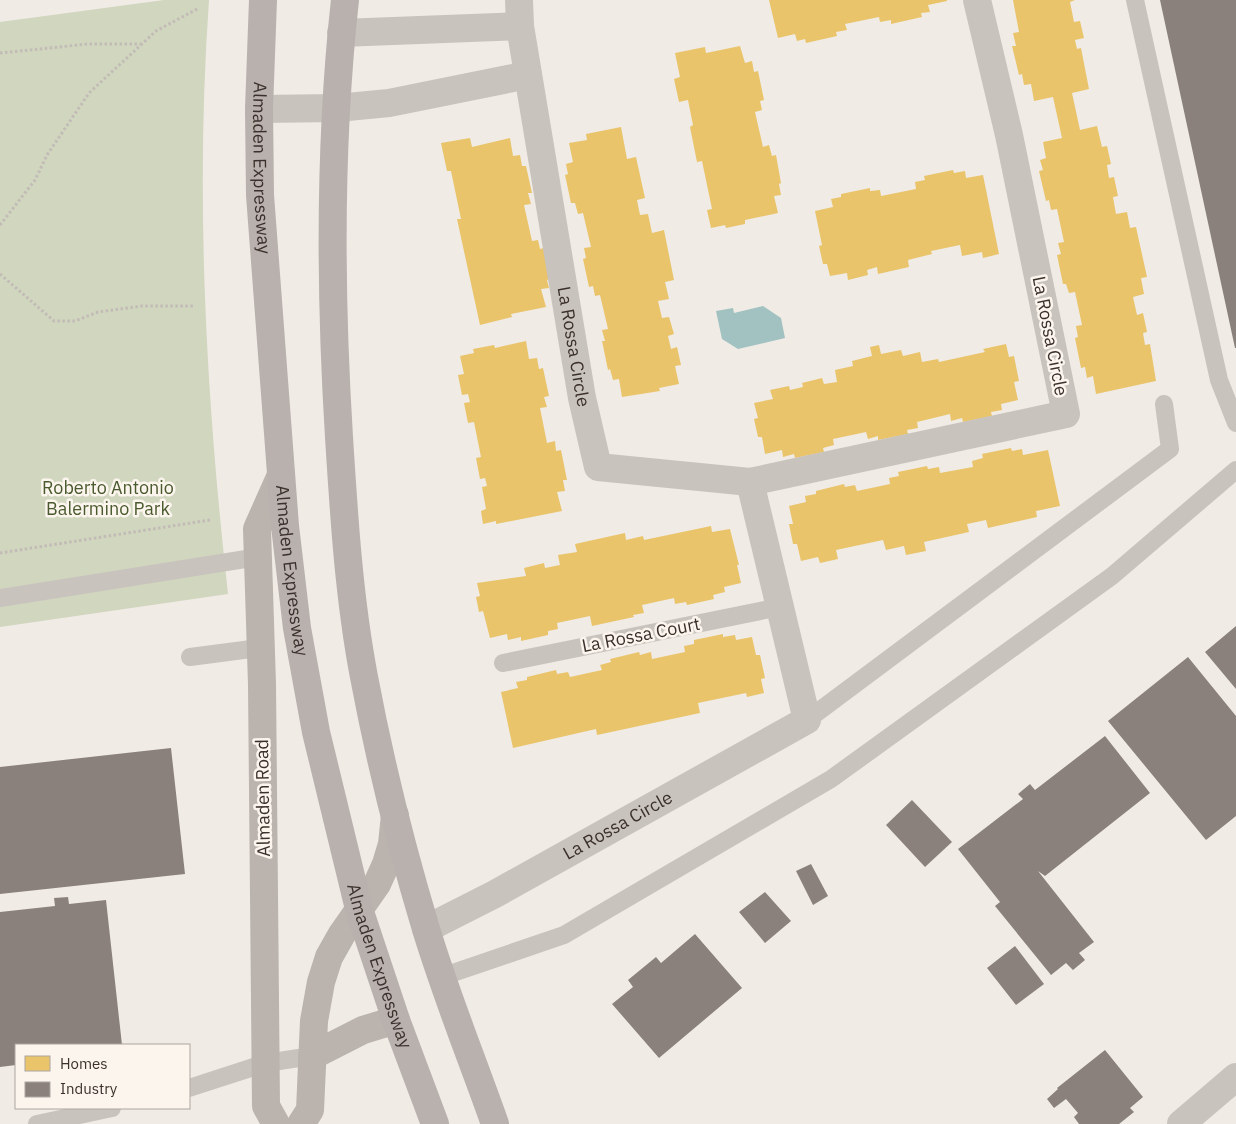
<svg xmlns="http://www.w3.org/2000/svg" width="1236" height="1124" font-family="'IBM Plex Sans',sans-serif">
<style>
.green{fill:#d1d6bf}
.water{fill:#a1c2c1}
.homes{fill:#e9c46a}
.industry{fill:#8a817c}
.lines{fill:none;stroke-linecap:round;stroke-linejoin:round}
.path{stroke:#c2bbb6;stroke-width:3;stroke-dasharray:2.5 2.5;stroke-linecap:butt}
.lane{stroke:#c9c3be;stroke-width:18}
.street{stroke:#c9c3be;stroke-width:28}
.secondary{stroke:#bab3ae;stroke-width:28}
.primary{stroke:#b8b1ad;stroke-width:28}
.labels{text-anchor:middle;stroke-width:5;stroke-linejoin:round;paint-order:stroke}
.street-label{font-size:18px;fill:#3b302b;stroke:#fbf5ee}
.park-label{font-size:18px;fill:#4a5a2e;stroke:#fbf5ee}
</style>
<rect width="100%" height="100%" fill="#f0ebe5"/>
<path class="green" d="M 164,0 L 209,0 C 195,198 206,397 228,594 L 0,627 L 0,22 Z"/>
<path class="water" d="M 763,306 L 781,318 L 785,338 L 738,349 L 722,339 L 716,311 L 733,308 L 734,313 Z"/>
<path class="homes" d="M 769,0 L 947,0 L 947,1 L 928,5 L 930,12 L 921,13 L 922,17 L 891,24 L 891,20 L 880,22 L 879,17 L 845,24 L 847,30 L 836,32 L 837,36 L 806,43 L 805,39 L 797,41 L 795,34 L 778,38 Z
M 1013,0 L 1075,0 L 1070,2 L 1074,22 L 1080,21 L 1084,38 L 1075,40 L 1077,49 L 1081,48 L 1089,89 L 1072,93 L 1080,130 L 1097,126 L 1102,147 L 1107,146 L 1111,164 L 1107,165 L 1109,178 L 1114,177 L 1118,196 L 1113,197 L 1116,214 L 1127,212 L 1130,228 L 1136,227 L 1147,277 L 1141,278 L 1144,294 L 1133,297 L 1137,315 L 1143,313 L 1147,332 L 1143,333 L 1145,345 L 1150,344 L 1156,381 L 1096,394 L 1093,376 L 1087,378 L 1085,367 L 1081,368 L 1075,338 L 1078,337 L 1076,326 L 1082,325 L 1075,292 L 1069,293 L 1066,284 L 1063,284 L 1057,255 L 1061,254 L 1058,243 L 1064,242 L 1057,209 L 1051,210 L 1049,200 L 1046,201 L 1039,171 L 1043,170 L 1040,160 L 1046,158 L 1043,142 L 1062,138 L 1053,97 L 1034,101 L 1031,84 L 1024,85 L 1022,74 L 1019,75 L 1012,46 L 1016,46 L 1013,33 L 1019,32 Z
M 740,46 L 745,63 L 752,61 L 754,72 L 758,71 L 764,100 L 760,101 L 762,110 L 755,112 L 763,147 L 769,145 L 772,156 L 776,155 L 781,183 L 779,184 L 781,195 L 774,196 L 778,213 L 745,220 L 745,224 L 726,228 L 725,225 L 711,228 L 707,210 L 712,209 L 702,161 L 697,162 L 690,127 L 693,125 L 688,100 L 679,102 L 674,79 L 680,77 L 675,53 L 705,47 L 706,53 Z
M 621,127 L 627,159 L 636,157 L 645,198 L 637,200 L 640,215 L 648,214 L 652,233 L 664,230 L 674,280 L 665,282 L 669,299 L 658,301 L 662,318 L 669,317 L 674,334 L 668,336 L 671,349 L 677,347 L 681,365 L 675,366 L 679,384 L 659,388 L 660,391 L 622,397 L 619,379 L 613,380 L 610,369 L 608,370 L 602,341 L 605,341 L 602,330 L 608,329 L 600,295 L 595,296 L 593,286 L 589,287 L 583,259 L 586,258 L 584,248 L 591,247 L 583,213 L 578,214 L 575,203 L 571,203 L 565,175 L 568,174 L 566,164 L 573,162 L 569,143 L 587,140 L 586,134 Z
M 470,138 L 472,147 L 510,138 L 513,156 L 520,155 L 522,166 L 526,166 L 532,193 L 528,193 L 531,204 L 524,205 L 532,241 L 538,240 L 540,249 L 544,248 L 551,278 L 547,280 L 549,288 L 541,289 L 546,307 L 511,314 L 512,317 L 480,325 L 457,219 L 461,219 L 451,171 L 447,171 L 441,143 Z
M 953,170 L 954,173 L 965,171 L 966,178 L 983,175 L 999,254 L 983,258 L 982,252 L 962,256 L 960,245 L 931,251 L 932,254 L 908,260 L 909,267 L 878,274 L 877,267 L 867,270 L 868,275 L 848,280 L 847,273 L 830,276 L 827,264 L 823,264 L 819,246 L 822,245 L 815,211 L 833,207 L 831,199 L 841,197 L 841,194 L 870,188 L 870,191 L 880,190 L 881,196 L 916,189 L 915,182 L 925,180 L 924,176 Z
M 526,341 L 529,359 L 537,358 L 539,369 L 543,368 L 549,396 L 544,397 L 547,407 L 540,408 L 547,443 L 555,441 L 556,451 L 561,450 L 567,480 L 563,480 L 565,491 L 557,492 L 562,511 L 496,524 L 496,521 L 483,524 L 481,511 L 486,509 L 482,487 L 487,486 L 485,478 L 480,479 L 476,458 L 481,457 L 474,422 L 468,423 L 464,403 L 470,402 L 468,394 L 462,395 L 458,375 L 464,374 L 460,356 L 474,353 L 473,349 L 494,345 L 495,348 Z
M 1006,344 L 1009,357 L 1014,356 L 1019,381 L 1014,382 L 1018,400 L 1001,404 L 1002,410 L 991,412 L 992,416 L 963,422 L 962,418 L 951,421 L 950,414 L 917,422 L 918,428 L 907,430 L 908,434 L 878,440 L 878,436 L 868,439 L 866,432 L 833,439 L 834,445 L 823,448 L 824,452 L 795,458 L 794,454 L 783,457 L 782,450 L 765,454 L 762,437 L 758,437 L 754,419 L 758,418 L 754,403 L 773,399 L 770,390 L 789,386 L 790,390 L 803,387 L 802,383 L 822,378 L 824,384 L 837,382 L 835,370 L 853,366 L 852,361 L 872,356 L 870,347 L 879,345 L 881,354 L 901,350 L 903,356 L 920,352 L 922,362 L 938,359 L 939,362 L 985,352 L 983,349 Z
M 1011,448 L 1012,451 L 1022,449 L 1023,455 L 1048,450 L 1060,506 L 1036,511 L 1037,517 L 988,528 L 986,520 L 967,524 L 969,532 L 924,542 L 926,551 L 906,555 L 904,546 L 886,550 L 883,540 L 836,550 L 838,559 L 820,563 L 818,557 L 801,561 L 797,544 L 793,544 L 789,524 L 793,524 L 789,506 L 806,502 L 805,496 L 816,494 L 816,491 L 844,484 L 845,487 L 855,485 L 857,491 L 890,484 L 889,478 L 899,476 L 898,472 L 927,466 L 928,469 L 939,467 L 940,473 L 973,467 L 972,461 L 983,458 L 982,454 Z
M 711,526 L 712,532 L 730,529 L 739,565 L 737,565 L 741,583 L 724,587 L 725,592 L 713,595 L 714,599 L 687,605 L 686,602 L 675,604 L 674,598 L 642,605 L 644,613 L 633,615 L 634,617 L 592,626 L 590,616 L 557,623 L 558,629 L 548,631 L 548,635 L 521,641 L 521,637 L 508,640 L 507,634 L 490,638 L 483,611 L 479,612 L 476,597 L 480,596 L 477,583 L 526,576 L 524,568 L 544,563 L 545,568 L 560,565 L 558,555 L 577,552 L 575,544 L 625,533 L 626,540 L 643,536 L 644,540 Z
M 723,634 L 723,637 L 735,635 L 736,640 L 752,637 L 756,655 L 760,655 L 765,678 L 761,679 L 764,693 L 747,697 L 746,693 L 698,703 L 700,713 L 597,735 L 596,729 L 513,748 L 501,692 L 518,688 L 516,682 L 527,680 L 527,677 L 556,670 L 557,674 L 568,672 L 570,677 L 602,670 L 600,665 L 611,662 L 610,659 L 639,652 L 640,655 L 651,652 L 652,659 L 685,652 L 684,646 L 694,644 L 694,640 Z"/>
<path class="industry" d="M 1160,0 L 1236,0 L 1236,348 L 1235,348 Z
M 1236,626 L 1236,689 L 1205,652 Z
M 1188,657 L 1236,716 L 1236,816 L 1206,840 L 1108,721 Z
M 1105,736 L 1150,793 L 1045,876 L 1038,871 L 1094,942 L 1079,953 L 1085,960 L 1073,970 L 1066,963 L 1051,975 L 995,906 L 1000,902 L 958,849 L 1023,799 L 1018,794 L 1030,784 L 1035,790 Z
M 171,748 L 185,874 L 0,894 L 0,767 Z
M 912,800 L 952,842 L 925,867 L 886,825 Z
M 811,864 L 828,896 L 813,905 L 796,871 Z
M 765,892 L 791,921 L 765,943 L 739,912 Z
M 68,897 L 69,904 L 106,900 L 122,1045 L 16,1045 L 16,1065 L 0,1067 L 0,912 L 55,906 L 54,898 Z
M 695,934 L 742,988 L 659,1058 L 612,1004 L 633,987 L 628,980 L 656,957 L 661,963 Z
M 1015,946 L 1044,984 L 1016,1005 L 987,968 Z
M 1105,1050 L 1143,1097 L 1130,1108 L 1134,1112 L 1119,1124 L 1079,1124 L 1074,1117 L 1078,1113 L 1066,1099 L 1054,1108 L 1047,1099 L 1058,1089 L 1057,1088 Z"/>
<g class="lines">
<path class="path" d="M 0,53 L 88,44 L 143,44
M 0,225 L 35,180 L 47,155 L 89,93 L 156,31 L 199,8
M 0,274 L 54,321 L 75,321 L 98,312 L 142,306 L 195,306
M 0,553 L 210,520"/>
<path class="lane" d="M 1135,0 L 1219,380 L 1236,423
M 0,598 L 258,557
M 190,657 L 259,648
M 503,663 L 780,607
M 807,720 L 1170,449 L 1164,404
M 441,977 L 564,935 L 831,779 L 1112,576 L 1236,470
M 189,1088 L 266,1063 L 312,1056
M 37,1124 L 112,1108"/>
<g class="street">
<path id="s1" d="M 519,0 L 520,26 L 582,398 L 598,467 L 750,482 L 1066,414 L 1009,135 L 977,0"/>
<path d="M 341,33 L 520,26"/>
<path d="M 259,109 L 337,108 L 389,103 L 528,75"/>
<path id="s2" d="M 426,929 L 495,894 L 807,720 L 750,482"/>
<path d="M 1181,1124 L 1236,1077"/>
</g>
<path class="secondary" d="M 312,1056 L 363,1030 L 396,1020
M 276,1124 L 266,1106 L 262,684 L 257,529 L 281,475
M 301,1124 L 310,1110 L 314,1021 L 321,982 L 329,957 L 342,934 L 377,884 L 386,864 L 392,844 L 395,815"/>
<g class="primary">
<path id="s3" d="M 263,0 L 259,109 L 260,195 L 285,526 L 297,628 L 316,732 L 359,909 L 396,1020 L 435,1124"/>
<path d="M 345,0 C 329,144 330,292 339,437 C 344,517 349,598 364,677 C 380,762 401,846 426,929 C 446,995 472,1059 495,1124"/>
</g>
</g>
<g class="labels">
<g class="street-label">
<text dy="6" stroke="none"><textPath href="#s3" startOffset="168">Almaden Expressway</textPath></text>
<text transform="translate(1050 336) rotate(79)" y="6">La Rossa Circle</text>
<text dy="6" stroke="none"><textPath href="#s1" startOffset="351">La Rossa Circle</textPath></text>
<text dy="6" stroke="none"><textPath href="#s3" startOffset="572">Almaden Expressway</textPath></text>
<text transform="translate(641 635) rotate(-11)" y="6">La Rossa Court</text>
<text transform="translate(263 798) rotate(-91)" y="6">Almaden Road</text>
<text dy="6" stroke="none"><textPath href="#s2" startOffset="218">La Rossa Circle</textPath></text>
<text dy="6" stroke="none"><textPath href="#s3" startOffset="978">Almaden Expressway</textPath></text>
</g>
<g class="park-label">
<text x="108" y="494">Roberto Antonio<tspan x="108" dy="21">Balermino Park</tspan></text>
</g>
</g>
<rect x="15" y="1044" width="175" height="65" fill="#fbf5ee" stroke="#aea6a0"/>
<rect x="25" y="1056" width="25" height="15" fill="#e9c46a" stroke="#aea6a0"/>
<text x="60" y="1069" font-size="15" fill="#3b302b">Homes</text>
<rect x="25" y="1082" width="25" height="15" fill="#8a817c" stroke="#aea6a0"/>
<text x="60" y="1094" font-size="15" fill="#3b302b">Industry</text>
</svg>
